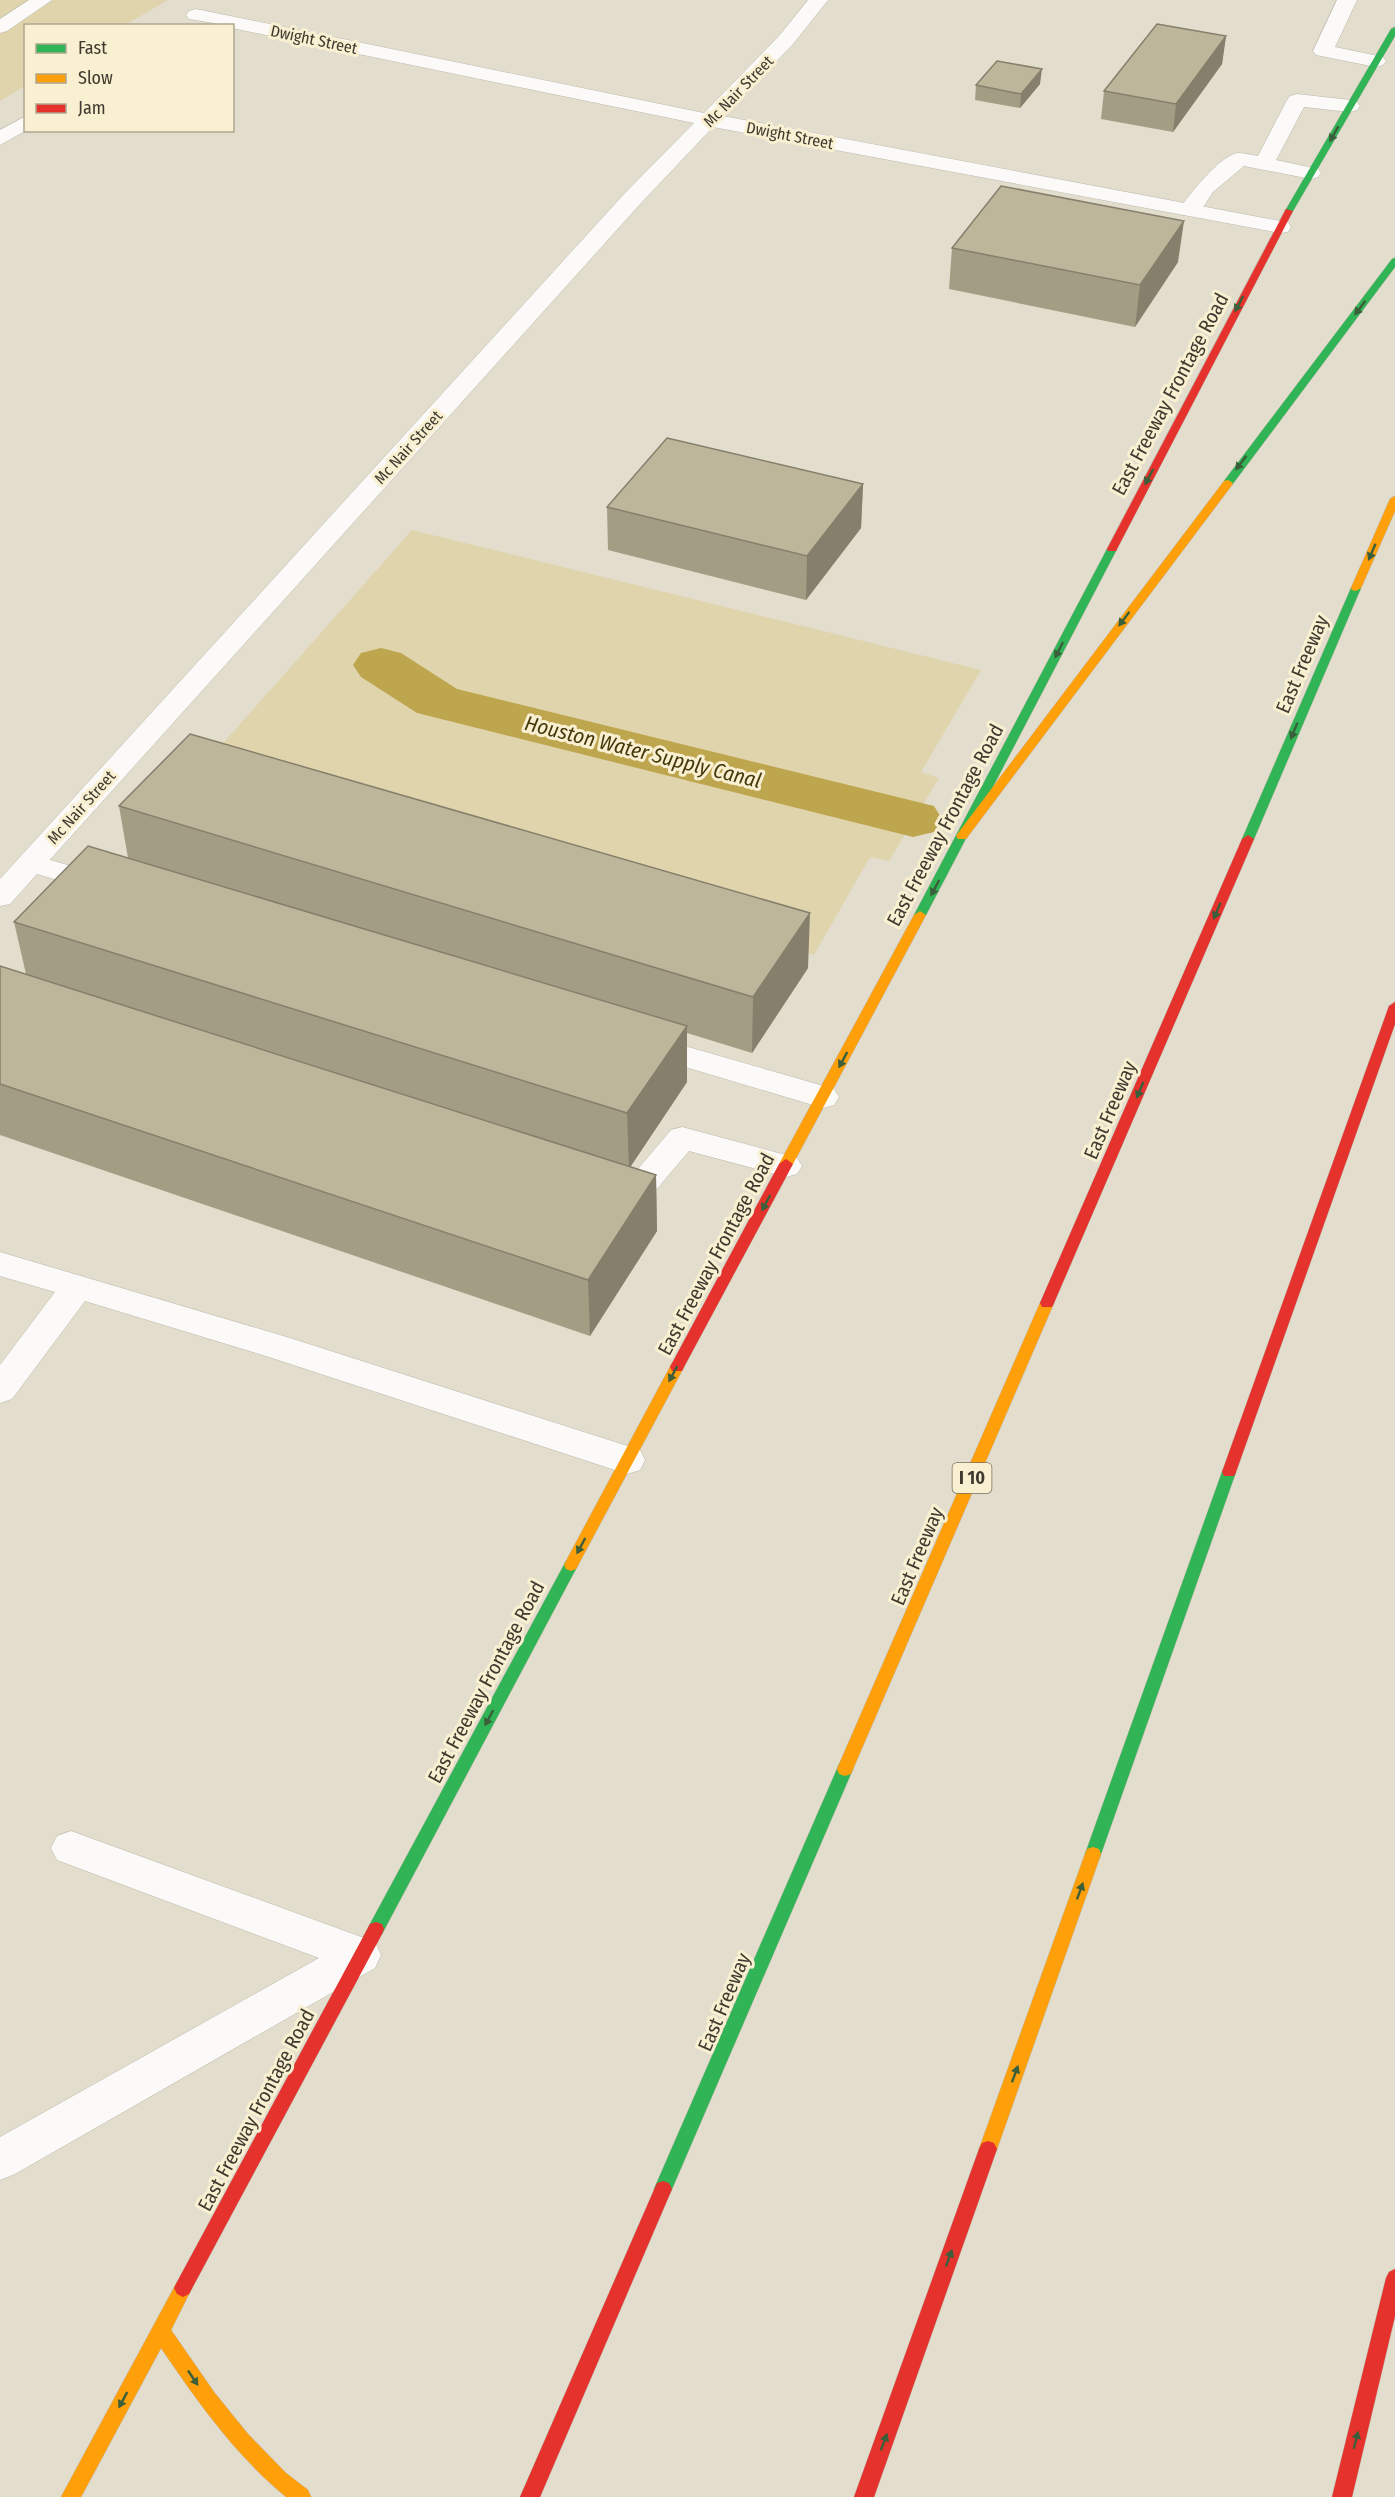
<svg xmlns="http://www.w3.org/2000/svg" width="1395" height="2497" font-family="'Fira Sans Condensed',sans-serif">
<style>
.green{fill:#e0d4ad}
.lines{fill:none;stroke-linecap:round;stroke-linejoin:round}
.canal{fill:#bea64f;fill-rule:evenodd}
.lane-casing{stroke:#bcb8ab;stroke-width:1}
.street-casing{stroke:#bcb8ab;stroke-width:1}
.fast-casing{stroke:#bcb8ab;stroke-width:1}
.slow-casing{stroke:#bcb8ab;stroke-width:1}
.jam-casing{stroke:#bcb8ab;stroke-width:1}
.lane{fill:#fbfaf8;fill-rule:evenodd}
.street{fill:#fbfaf8;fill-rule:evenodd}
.fast{fill:#30b455;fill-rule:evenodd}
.slow{fill:#ff9f0a;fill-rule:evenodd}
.jam{fill:#e5322d;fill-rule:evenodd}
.wall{fill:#a39d84}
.shaded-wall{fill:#857f6c}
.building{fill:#beb69a;stroke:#857f6c;stroke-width:1.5}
.oneway{fill:#3a5f3a}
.labels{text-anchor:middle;stroke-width:6;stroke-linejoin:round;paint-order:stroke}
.far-street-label{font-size:16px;fill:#3e3a2f;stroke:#f9efd1}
.shield{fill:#f9efd1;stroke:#767060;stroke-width:1.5}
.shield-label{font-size:18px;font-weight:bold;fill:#3e3a2f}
.street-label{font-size:20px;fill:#3e3a2f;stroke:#f9efd1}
.water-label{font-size:21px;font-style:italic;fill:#45380a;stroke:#f9efd1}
</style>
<rect width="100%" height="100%" fill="#e2ddcd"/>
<path class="green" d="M 0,0 L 168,0 L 125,25 L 26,26 L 25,86 L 0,101 Z
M 412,530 L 981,670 L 921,772 L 939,778 L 889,861 L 870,857 L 814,955 L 188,783 Z"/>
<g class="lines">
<path class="canal" d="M 381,648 L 401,653 L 457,689 L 934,806 L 942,819 L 934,832 L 913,837 L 417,713 L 361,677 L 353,665 L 361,653 Z"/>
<g class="lane-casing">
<path id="lane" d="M 29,0 L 52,0 L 7,31 L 0,33 L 0,19 Z
M 1337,0 L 1357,0 L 1335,47 L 1383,57 L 1386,61 L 1383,65 L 1376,67 L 1316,55 L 1313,51 Z
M 1297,94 L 1350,100 L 1357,102 L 1360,106 L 1357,110 L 1350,112 L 1304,107 L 1276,160 L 1318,169 L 1321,173 L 1318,177 L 1311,179 L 1244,166 L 1213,192 L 1198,215 L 1182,215 L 1179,210 C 1189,195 1220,155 1238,153 C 1244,153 1252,155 1258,156 L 1287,100 L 1290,96 Z
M 30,854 L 115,879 L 119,885 L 115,891 L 105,894 L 20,869 L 16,863 L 20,857 Z
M 643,1034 L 834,1089 L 839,1097 L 834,1105 L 823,1108 L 632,1051 L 628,1044 L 632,1037 Z
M 682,1127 L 797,1158 L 802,1166 L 797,1174 L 786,1177 L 689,1151 L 650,1197 L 639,1200 L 604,1190 L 599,1182 L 604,1174 L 615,1171 L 632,1176 L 671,1130 Z
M 0,1252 L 290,1338 L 640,1450 L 645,1460 L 640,1470 L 627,1474 L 269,1357 L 85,1301 L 12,1399 L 0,1403 L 0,1365 L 55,1292 L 0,1276 Z
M 71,1831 L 375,1942 L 381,1955 L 375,1968 L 15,2174 L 0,2180 L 0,2137 L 319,1958 L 57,1860 L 51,1848 L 57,1836 Z"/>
</g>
<g class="street-casing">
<path id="street" d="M 808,0 L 828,0 L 793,44 L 723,116 L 1280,221 L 1288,222 L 1291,227 L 1288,232 L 1280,233 L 713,127 L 641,203 L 10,904 L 0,906 L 0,879 L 625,193 L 694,123 L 232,28 L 232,26 L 189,19 L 186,15 L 189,11 L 196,9 L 704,113 L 779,36 Z
M 26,116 L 27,130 L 0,145 L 0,130 Z"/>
</g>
<g class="fast-casing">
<path id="fast" d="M 1395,27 L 1395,36 L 1293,211 L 1286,213 L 1285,211 L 1391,29 Z
M 1395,258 L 1395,267 L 1232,485 L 1224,485 L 1224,481 L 1392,259 Z
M 1112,546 L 1117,549 L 926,915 L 920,919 L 916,918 L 914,915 L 1107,549 Z
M 1356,585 L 1361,588 L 1254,839 L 1252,842 L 1244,842 L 1242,839 L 1351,588 Z
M 1229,1466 L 1234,1468 L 1236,1472 L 1101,1854 L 1099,1859 L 1093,1861 L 1087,1859 L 1085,1854 L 1222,1472 L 1224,1468 Z
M 571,1559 L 576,1561 L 578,1565 L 382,1934 L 376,1936 L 370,1934 L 368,1929 L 370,1924 L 566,1561 Z
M 845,1762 L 851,1764 L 853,1769 L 672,2189 L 669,2195 L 663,2197 L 657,2195 L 654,2189 L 837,1769 L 839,1764 Z"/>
</g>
<g class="slow-casing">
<path id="slow" d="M 1228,480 L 1233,483 L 1232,485 L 966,839 L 958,839 L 956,836 L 958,833 L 1224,481 Z
M 1395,496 L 1395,511 L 1361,588 L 1356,591 L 1352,590 L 1351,588 L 1390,499 Z
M 920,911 L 926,915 L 793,1164 L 791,1167 L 781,1167 L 779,1164 L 914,915 Z
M 1047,1298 L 1054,1303 L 853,1769 L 851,1774 L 845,1776 L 839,1774 L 837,1769 L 1040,1303 Z
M 677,1362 L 682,1363 L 684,1367 L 576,1569 L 571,1571 L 566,1569 L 564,1565 L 566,1561 L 672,1363 Z
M 1093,1847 L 1099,1849 L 1101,1854 L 997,2149 L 994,2155 L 988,2157 L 982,2155 L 979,2149 L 1085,1854 L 1087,1849 Z
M 183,2279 L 189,2282 L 192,2288 L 171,2330 L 214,2392 L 248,2434 L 286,2473 L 308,2490 L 311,2497 L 286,2497 C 235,2455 198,2402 161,2348 L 81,2497 L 61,2497 L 177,2282 Z"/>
</g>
<g class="jam-casing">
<path id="jam" d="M 1286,209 L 1293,211 L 1117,549 L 1116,551 L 1108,551 L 1107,549 Z
M 1248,835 L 1254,839 L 1054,1303 L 1052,1307 L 1042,1307 L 1040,1303 L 1242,839 Z
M 1395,1002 L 1395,1024 L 1236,1472 L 1234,1476 L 1224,1476 L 1222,1472 L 1389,1006 Z
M 786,1159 L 793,1164 L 684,1367 L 682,1371 L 672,1371 L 670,1367 L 779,1164 Z
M 376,1922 L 382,1924 L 384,1929 L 382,1934 L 189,2294 L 183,2297 L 177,2294 L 174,2288 L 177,2282 L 370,1924 Z
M 988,2141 L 994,2143 L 997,2149 L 874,2497 L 854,2497 L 979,2149 L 982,2143 Z
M 663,2181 L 669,2183 L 672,2189 L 540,2497 L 520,2497 L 657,2183 Z
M 1395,2269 L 1395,2316 L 1352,2497 L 1332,2497 L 1386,2278 L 1389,2272 Z"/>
</g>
<use href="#lane" class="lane"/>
<use href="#street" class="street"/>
<use href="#fast" class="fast"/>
<use href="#slow" class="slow"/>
<use href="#jam" class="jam"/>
</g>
<path class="wall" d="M 1226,36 L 1222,64 L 1173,132 L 1101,119 L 1104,91 Z
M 1040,84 L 1020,108 L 975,100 L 976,85 Z
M 952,248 L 1178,262 L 1135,327 L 949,289 Z
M 863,484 L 861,528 L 806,600 L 608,550 L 607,507 Z
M 119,806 L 808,968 L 752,1053 L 687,1033 L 687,1082 L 630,1167 L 656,1175 L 657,1231 L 590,1336 L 0,1135 L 0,966 L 26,974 L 14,922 L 128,858 Z"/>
<path class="shaded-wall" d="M 1226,36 L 1222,64 L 1173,132 L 1176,104 Z
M 1042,69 L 1040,84 L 1020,108 L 1021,94 Z
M 1184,221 L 1178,262 L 1135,327 L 1140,285 Z
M 863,484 L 861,528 L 806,600 L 807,556 Z
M 810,913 L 808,968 L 752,1053 L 753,997 Z
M 687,1026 L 687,1082 L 629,1169 L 627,1113 Z
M 656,1175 L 657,1231 L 590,1336 L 588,1280 Z"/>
<path class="building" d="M 1157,24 L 1226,36 L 1176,104 L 1104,91 Z
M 997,61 L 1042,69 L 1021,94 L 976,85 Z
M 1001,186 L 1184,221 L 1140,285 L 952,248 Z
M 667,438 L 863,484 L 807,556 L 607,507 Z
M 190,734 L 810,913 L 753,997 L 119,806 Z
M 88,846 L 687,1026 L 627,1113 L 14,922 Z
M 0,966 L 656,1175 L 588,1280 L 0,1084 Z"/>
<defs><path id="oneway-solid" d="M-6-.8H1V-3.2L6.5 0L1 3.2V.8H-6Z" transform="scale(1.5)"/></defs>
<g class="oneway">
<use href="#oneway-solid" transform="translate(1334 134) rotate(120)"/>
<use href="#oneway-solid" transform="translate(1239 304) rotate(118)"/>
<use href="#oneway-solid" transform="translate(1360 308) rotate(127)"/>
<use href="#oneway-solid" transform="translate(1241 463) rotate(127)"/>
<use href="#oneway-solid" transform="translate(1149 477) rotate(118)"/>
<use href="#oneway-solid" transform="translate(1372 552) rotate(113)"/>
<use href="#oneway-solid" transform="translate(1124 619) rotate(127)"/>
<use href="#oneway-solid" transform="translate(1059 650) rotate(117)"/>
<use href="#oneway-solid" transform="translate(1294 731) rotate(113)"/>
<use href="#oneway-solid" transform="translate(935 888) rotate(118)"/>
<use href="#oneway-solid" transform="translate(1217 911) rotate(113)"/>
<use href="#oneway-solid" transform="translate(843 1060) rotate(118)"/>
<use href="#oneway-solid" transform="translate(1140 1090) rotate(113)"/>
<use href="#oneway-solid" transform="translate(766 1203) rotate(118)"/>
<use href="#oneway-solid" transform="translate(673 1374) rotate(118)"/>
<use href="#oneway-solid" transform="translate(581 1546) rotate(118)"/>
<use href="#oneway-solid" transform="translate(489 1718) rotate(118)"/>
<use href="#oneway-solid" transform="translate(1080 1891) rotate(-70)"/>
<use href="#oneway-solid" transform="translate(1015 2074) rotate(-70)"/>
<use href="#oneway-solid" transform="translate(949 2258) rotate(-70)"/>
<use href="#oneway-solid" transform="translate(193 2378) rotate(56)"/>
<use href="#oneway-solid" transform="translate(123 2400) rotate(118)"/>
<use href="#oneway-solid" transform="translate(1356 2440) rotate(-76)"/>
<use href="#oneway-solid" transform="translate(884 2442) rotate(-70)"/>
</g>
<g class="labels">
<g class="far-street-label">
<text transform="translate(314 39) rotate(12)" y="6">Dwight Street</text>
<text transform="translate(738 91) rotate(-46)" y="6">Mc Nair Street</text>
<text transform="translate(790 135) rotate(11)" y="6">Dwight Street</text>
<text transform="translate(408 447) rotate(-48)" y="6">Mc Nair Street</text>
<text transform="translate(81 807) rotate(-48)" y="6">Mc Nair Street</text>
</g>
<rect class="shield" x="952.5" y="1463" width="39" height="30" rx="4.5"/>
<g class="shield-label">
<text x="972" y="1484">I 10</text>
</g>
<g class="street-label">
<text transform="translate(1170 394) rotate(-62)" y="7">East Freeway Frontage Road</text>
<text transform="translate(1302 664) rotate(-67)" y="7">East Freeway</text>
<text transform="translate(945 825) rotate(-62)" y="7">East Freeway Frontage Road</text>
<text transform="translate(1110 1110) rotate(-67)" y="7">East Freeway</text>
<text transform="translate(716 1254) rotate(-62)" y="7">East Freeway Frontage Road</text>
<text transform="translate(917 1556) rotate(-67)" y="7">East Freeway</text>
<text transform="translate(486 1682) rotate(-62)" y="7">East Freeway Frontage Road</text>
<text transform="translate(724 2002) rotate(-67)" y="7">East Freeway</text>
<text transform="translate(256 2110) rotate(-62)" y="7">East Freeway Frontage Road</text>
</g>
<g class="water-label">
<text transform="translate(643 752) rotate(14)" y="7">Houston Water Supply Canal</text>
</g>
</g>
<rect x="24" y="24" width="210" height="108" fill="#f9efd1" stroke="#aea790" stroke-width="1.5"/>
<rect x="36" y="44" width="30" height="9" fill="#30b455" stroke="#aea790" stroke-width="1.5"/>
<text x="78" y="54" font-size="18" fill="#3e3a2f">Fast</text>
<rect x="36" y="74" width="30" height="9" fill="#ff9f0a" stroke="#aea790" stroke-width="1.5"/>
<text x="78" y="84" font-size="18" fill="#3e3a2f">Slow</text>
<rect x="36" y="104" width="30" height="9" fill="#e5322d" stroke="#aea790" stroke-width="1.5"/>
<text x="78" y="114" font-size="18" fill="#3e3a2f">Jam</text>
</svg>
